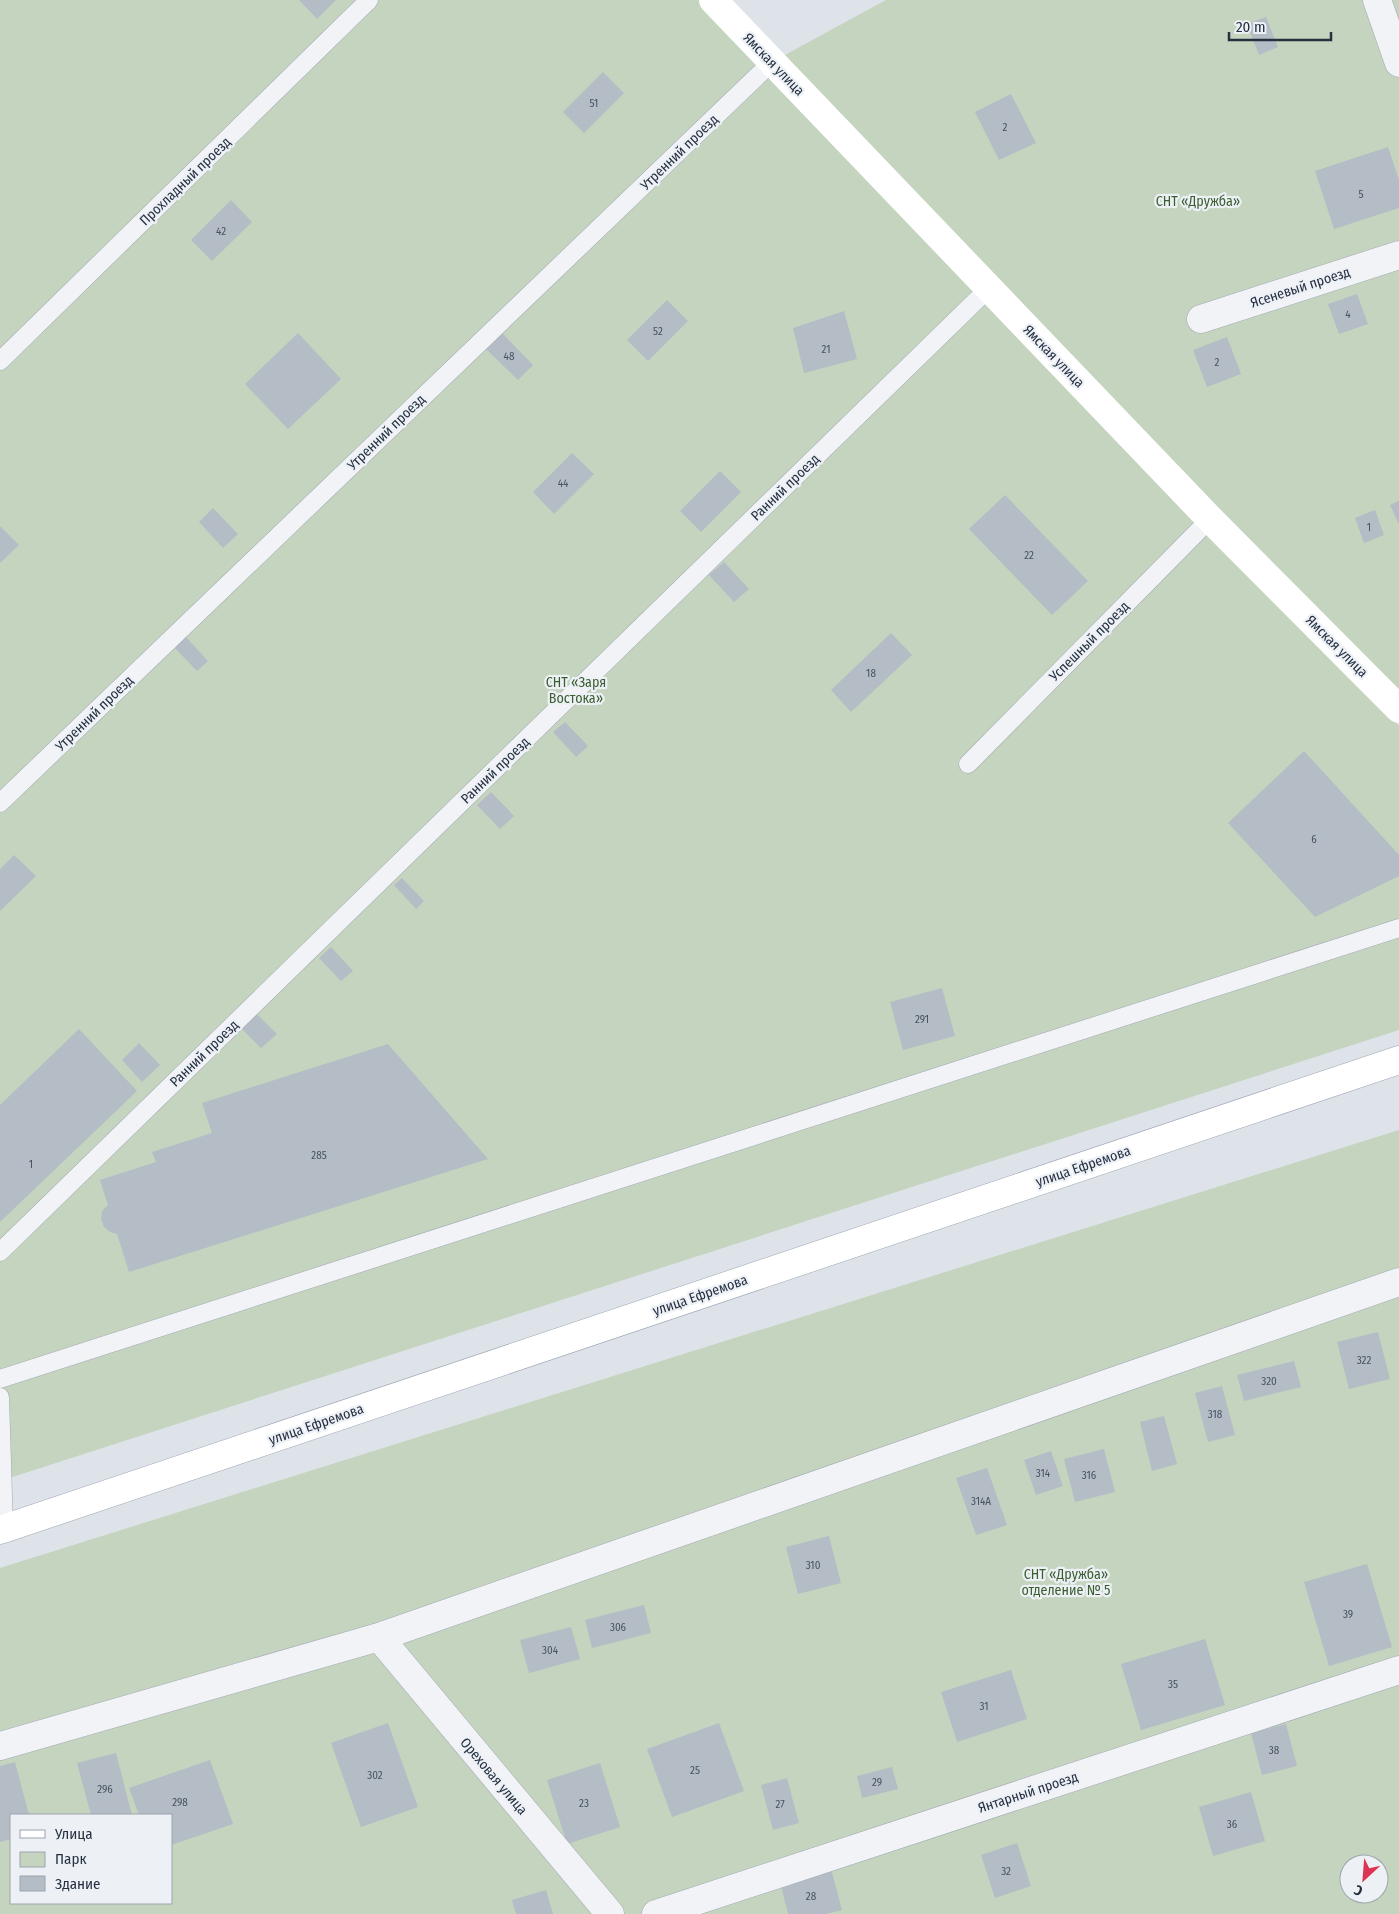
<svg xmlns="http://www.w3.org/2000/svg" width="1399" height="1914" font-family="'Fira Sans Condensed',sans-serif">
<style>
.green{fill:#c4d4be;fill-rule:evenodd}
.building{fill:#b4bcc6}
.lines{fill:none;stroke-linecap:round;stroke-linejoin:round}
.lane-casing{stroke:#a3a9b3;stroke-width:19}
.street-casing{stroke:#a3a9b3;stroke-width:29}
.primary-casing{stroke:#9ca7b6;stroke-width:29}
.lane{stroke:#f1f3f7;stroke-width:18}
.street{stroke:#f1f3f7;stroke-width:28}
.secondary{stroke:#fff;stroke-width:28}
.primary{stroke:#fff;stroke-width:28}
.labels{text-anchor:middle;stroke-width:4.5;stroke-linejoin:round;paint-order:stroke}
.number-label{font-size:11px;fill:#495362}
.street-label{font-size:14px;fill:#253041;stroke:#edf1f6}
.park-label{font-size:14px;fill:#3b5e31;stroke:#edf1f6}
</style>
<rect width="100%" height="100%" fill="#dee2e9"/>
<path class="green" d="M 0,0 L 713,0 L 772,62 L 886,0 L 1399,0 L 1399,698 L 1210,519 L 1399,726 L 1399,1030 L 0,1481 Z
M 1399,1130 L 1399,1914 L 0,1914 L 0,1568 ZM 11,1815 L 171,1815 L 171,1903 L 11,1903 ZM 1349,1864 L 1379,1864 L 1379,1894 L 1349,1894 Z"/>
<path class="building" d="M 299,0 L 336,0 L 317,19 Z
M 1266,17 L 1278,47 L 1259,55 L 1247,24 Z
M 603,72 L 624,93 L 584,133 L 563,112 Z
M 1011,94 L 1036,143 L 999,160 L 975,112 Z
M 1388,147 L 1399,180 L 1399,208 L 1334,229 L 1315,171 Z
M 231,200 L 252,222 L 212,261 L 191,240 Z
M 1357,294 L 1368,324 L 1339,334 L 1328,304 Z
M 667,300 L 688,321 L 648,361 L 627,340 Z
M 844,311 L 857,359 L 804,373 L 793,328 Z
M 500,331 L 533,365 L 518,380 L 484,347 Z
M 298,333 L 341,379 L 288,429 L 245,384 Z
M 1227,337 L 1241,374 L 1207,387 L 1193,350 Z
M 572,453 L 594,474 L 554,514 L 533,492 Z
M 720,471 L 741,492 L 701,532 L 680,511 Z
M 1005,495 L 1088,581 L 1052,615 L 969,529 Z
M 1399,501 L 1399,524 L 1390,505 Z
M 213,508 L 238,534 L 223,548 L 199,522 Z
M 1375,510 L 1384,535 L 1364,543 L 1355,518 Z
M 0,526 L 19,545 L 0,563 Z
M 724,562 L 749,589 L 734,602 L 709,575 Z
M 891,633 L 912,655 L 851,712 L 831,690 Z
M 186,637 L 208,661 L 197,671 L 175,648 Z
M 565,722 L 588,746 L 576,757 L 553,732 Z
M 1304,751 L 1399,855 L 1399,876 L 1315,917 L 1228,823 Z
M 491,792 L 514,816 L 500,829 L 477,805 Z
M 14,855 L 36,876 L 0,911 L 0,869 Z
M 402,878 L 424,901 L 416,909 L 394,885 Z
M 331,947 L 353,971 L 341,981 L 319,958 Z
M 942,988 L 955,1036 L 903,1050 L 890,1002 Z
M 257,1014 L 277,1034 L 261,1048 L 241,1028 Z
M 79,1029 L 137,1091 L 0,1222 L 0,1105 Z
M 139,1043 L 160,1065 L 142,1082 L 122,1060 Z
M 388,1044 L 488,1159 L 129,1272 L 117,1234 L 110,1232 L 104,1227 L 101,1219 L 102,1211 L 108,1205 L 100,1180 L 156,1162 L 152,1152 L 212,1133 L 202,1103 Z
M 1378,1332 L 1390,1379 L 1349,1389 L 1337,1342 Z
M 1294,1361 L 1301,1387 L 1244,1401 L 1237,1375 Z
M 1222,1386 L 1235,1435 L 1208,1442 L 1195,1393 Z
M 1164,1416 L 1177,1464 L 1152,1471 L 1140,1422 Z
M 1104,1449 L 1115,1492 L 1075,1502 L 1064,1459 Z
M 1051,1451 L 1063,1486 L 1036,1495 L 1024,1460 Z
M 987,1468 L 1007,1525 L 976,1535 L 956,1478 Z
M 829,1536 L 841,1583 L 798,1594 L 786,1547 Z
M 1367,1564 L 1392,1647 L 1329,1666 L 1304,1582 Z
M 644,1605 L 651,1633 L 592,1648 L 585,1620 Z
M 571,1627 L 580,1659 L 529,1673 L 520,1640 Z
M 1205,1639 L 1225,1705 L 1141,1730 L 1121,1664 Z
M 1011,1670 L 1027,1719 L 957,1742 L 941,1692 Z
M 388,1723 L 418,1807 L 361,1827 L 331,1743 Z
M 719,1723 L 744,1791 L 672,1817 L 647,1749 Z
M 1286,1724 L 1297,1766 L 1262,1775 L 1251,1733 Z
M 116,1753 L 132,1815 L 91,1815 L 77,1763 Z
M 210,1760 L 233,1824 L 171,1845 L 171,1815 L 139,1815 L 129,1788 Z
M 15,1762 L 29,1815 L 11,1815 L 11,1839 L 0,1842 L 0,1766 Z
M 600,1763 L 620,1827 L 567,1844 L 547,1780 Z
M 892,1767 L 898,1789 L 862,1798 L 857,1776 Z
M 787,1778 L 799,1823 L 773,1830 L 761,1785 Z
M 1251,1792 L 1265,1841 L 1213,1856 L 1199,1807 Z
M 1017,1843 L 1031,1886 L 995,1898 L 981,1855 Z
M 831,1869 L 842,1910 L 826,1914 L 788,1914 L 780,1882 Z
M 546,1890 L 553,1914 L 516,1914 L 512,1900 Z"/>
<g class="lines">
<g class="lane-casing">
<path id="lane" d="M 0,361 L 369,0
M 968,764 L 1210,519
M 0,803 L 772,62
M 0,1252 L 989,288
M 0,1379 L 1399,928
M 0,1397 L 4,1529"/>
</g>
<g class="street-casing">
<path id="street" d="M 1377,0 L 1399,63
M 1201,319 L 1399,255
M 379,1637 L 610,1914
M 0,1746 L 379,1637 L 1399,1282
M 656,1914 L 1399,1670"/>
</g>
<g class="primary-casing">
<path id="primary" d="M 0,1530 L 1399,1060"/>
</g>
<use href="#lane" class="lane"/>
<use href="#street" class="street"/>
<path class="secondary" d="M 713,0 L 1210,519 L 1399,709"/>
<use href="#primary" class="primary"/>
</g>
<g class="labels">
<g class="number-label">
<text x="594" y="107">51</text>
<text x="1005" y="131">2</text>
<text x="1361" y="198">5</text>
<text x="221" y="235">42</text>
<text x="1348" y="318">4</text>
<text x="658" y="335">52</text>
<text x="826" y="353">21</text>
<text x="509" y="360">48</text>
<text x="1217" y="366">2</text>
<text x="563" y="487">44</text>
<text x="1369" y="531">1</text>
<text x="1029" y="559">22</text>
<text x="871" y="677">18</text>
<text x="1314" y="843">6</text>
<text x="922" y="1023">291</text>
<text x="319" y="1159">285</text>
<text x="31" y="1168">1</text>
<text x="1364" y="1364">322</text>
<text x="1269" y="1385">320</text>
<text x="1215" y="1418">318</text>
<text x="1043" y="1477">314</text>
<text x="1089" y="1479">316</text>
<text x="981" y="1505">314А</text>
<text x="813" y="1569">310</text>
<text x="1348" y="1618">39</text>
<text x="618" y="1631">306</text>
<text x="550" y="1654">304</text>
<text x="1173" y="1688">35</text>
<text x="984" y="1710">31</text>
<text x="1274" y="1754">38</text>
<text x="695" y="1774">25</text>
<text x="375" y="1779">302</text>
<text x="877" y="1786">29</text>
<text x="105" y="1793">296</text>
<text x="180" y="1806">298</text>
<text x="584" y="1807">23</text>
<text x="780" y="1808">27</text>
<text x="1232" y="1828">36</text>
<text x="1006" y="1875">32</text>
<text x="811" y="1900">28</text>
</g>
<g class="street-label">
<text transform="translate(774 64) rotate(46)" y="5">Ямская улица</text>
<text transform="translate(679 152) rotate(-44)" y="5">Утренний проезд</text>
<text transform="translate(185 181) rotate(-44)" y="5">Прохладный проезд</text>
<text transform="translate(1300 287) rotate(-18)" y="5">Ясеневый проезд</text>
<text transform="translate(1054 356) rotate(46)" y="5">Ямская улица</text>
<text transform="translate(386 432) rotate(-44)" y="5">Утренний проезд</text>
<text transform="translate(785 487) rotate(-44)" y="5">Ранний проезд</text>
<text transform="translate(1089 641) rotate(-45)" y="5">Успешный проезд</text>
<text transform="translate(1337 646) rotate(45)" y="5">Ямская улица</text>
<text transform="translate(94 713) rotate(-44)" y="5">Утренний проезд</text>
<text transform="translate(495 770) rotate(-44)" y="5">Ранний проезд</text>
<text transform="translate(204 1053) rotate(-44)" y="5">Ранний проезд</text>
<text transform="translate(1083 1166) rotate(-19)" y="5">улица Ефремова</text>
<text transform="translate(700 1295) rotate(-19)" y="5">улица Ефремова</text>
<text transform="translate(316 1424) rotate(-19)" y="5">улица Ефремова</text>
<text transform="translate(494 1776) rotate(50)" y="5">Ореховая улица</text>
<text transform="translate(1028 1792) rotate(-18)" y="5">Янтарный проезд</text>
</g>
<g class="park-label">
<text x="1198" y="206">СНТ «Дружба»</text>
<text x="576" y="687">СНТ «Заря<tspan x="576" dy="16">Востока»</tspan></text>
<text x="1066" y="1579">СНТ «Дружба»<tspan x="1066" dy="16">отделение № 5</tspan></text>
</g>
</g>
<rect x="10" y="1814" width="162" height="90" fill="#edf1f6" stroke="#9da4ae"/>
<rect x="20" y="1830" width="25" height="8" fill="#ffffff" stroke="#9da4ae"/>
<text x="55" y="1839" font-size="15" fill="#253041">Улица</text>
<rect x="20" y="1852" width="25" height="15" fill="#c4d4be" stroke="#9da4ae"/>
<text x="55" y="1864" font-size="15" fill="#253041">Парк</text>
<rect x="20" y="1876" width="25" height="15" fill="#b4bcc6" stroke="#9da4ae"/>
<text x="55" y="1889" font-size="15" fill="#253041">Здание</text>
<g transform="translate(1364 1879) rotate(206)"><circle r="24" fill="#edf1f6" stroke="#9da4ae"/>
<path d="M0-4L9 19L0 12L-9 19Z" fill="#db3553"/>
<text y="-8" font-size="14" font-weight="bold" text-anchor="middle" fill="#253041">С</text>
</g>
<path d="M1229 32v8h102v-8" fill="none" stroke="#253041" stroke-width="2.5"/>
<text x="1236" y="32" font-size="15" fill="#253041" stroke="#edf1f6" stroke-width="4" paint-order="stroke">20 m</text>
</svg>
